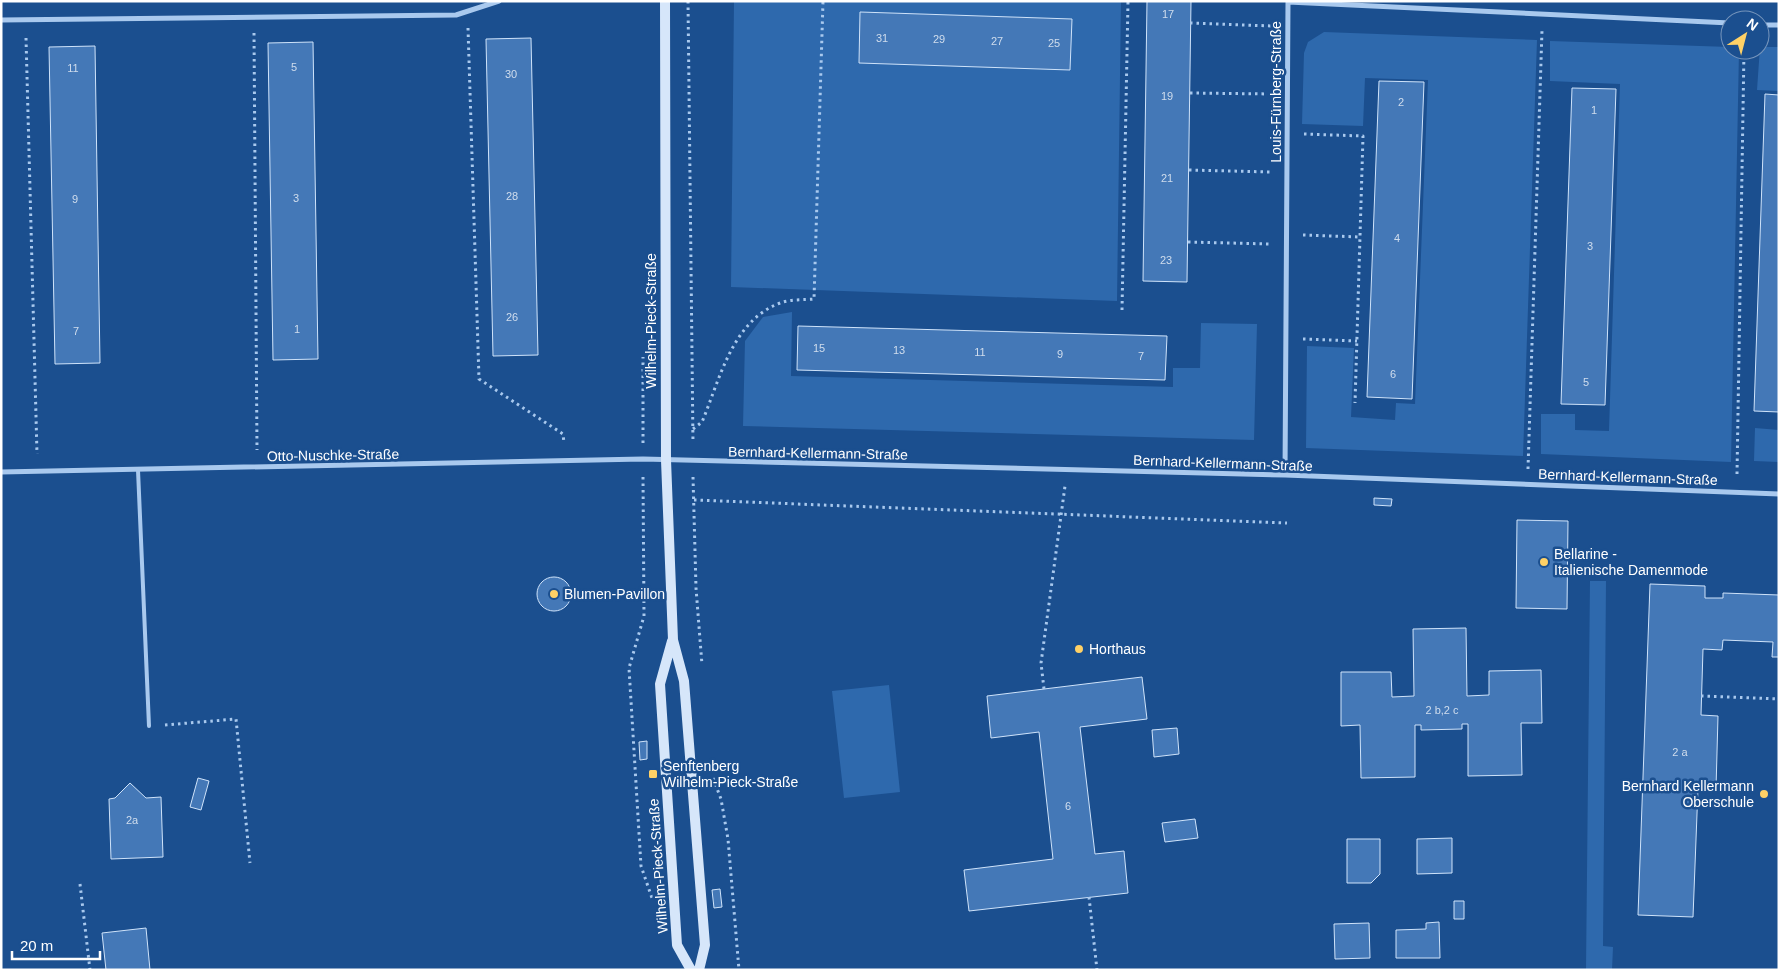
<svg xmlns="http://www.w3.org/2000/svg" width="1780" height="971" font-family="Arial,sans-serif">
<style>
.green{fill:#2e69ad;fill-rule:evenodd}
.building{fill:#4478b7;stroke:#cfe3fa}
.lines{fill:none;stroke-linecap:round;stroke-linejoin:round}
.path{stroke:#a9c9ee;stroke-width:3;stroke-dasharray:2.5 4;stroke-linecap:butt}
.service{stroke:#a9c9ee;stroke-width:4}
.minor{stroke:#a9c9ee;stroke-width:5}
.secondary{stroke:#d6e6fa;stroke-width:10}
.poi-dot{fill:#ffd166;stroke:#1b4f8f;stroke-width:2}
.labels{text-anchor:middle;stroke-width:5;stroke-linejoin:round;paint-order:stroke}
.number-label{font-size:11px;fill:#d0dded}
.street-label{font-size:14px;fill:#fff;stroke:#1b4f8f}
.poi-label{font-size:14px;fill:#fff;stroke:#1b4f8f;text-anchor:start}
</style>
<rect width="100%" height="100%" fill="#1b4f8f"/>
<path class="green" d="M 734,1 L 1121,1 L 1117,301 L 731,287 ZM 861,12 L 1071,19 L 1070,69 L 859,63 Z
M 1324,32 L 1537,40 L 1523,456 L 1306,448 L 1307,346 L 1354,348 L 1351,417 L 1395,420 L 1396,403 L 1415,404 L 1428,80 L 1365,78 L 1363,126 L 1302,124 L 1304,53 L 1308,42 Z
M 1550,41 L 1730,47 L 1730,50 L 1739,50 L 1731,462 L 1541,454 L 1541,414 L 1575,414 L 1575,430 L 1609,431 L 1620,84 L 1550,81 Z
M 1760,47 L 1779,47 L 1779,91 L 1757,90 Z
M 792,312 L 791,376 L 1173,387 L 1173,368 L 1200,368 L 1201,323 L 1257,324 L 1254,440 L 743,426 L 745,341 L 763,317 Z
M 1755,428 L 1779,430 L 1779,462 L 1754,461 Z
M 1590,581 L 1606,581 L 1603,946 L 1613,947 L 1612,970 L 1586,970 Z
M 889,685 L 900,792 L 844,798 L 832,691 Z"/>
<path class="building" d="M 1147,1 L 1191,1 L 1187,282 L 1143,281 Z
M 860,12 L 1072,19 L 1070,70 L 859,63 Z
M 531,38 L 538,355 L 493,356 L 486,39 Z
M 313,42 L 318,359 L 273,360 L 268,43 Z
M 95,46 L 100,363 L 55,364 L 49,47 Z
M 1379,81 L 1424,82 L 1412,399 L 1367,397 Z
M 1572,88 L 1616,89 L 1605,405 L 1561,404 Z
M 1765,94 L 1779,95 L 1779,412 L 1754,411 Z
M 798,326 L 1167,336 L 1165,380 L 797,370 Z
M 1374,498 L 1392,499 L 1391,506 L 1374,505 Z
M 1517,520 L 1568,521 L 1567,609 L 1516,608 Z
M537 594a17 17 0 1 1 34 0a17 17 0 1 1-34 0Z
M 1650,584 L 1705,586 L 1705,598 L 1723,598 L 1723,593 L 1779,595 L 1779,657 L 1772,657 L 1773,642 L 1723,640 L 1722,650 L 1703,649 L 1701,715 L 1718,716 L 1716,789 L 1698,788 L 1693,917 L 1638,915 Z
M 1466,628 L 1467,696 L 1489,695 L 1489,671 L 1541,670 L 1542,723 L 1521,723 L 1522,775 L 1468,776 L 1468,724 L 1462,724 L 1462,729 L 1421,730 L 1421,725 L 1415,725 L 1415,777 L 1361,778 L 1360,725 L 1341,726 L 1341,672 L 1391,672 L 1392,697 L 1414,696 L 1413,629 Z
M 1142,677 L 1147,719 L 1080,727 L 1095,854 L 1124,851 L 1128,893 L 969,911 L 964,870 L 1053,859 L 1039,732 L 991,738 L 987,696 Z
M 1177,728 L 1179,754 L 1154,757 L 1152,730 Z
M 647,741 L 647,759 L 640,760 L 639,742 Z
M 198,778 L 209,781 L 201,810 L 190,807 Z
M 130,783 L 146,798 L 161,797 L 163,857 L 111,859 L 109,799 L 115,798 Z
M 1195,819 L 1198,838 L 1165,842 L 1162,823 Z
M 1452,838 L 1452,873 L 1417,874 L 1417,839 Z
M 1347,839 L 1380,839 L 1380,874 L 1371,883 L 1347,883 Z
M 720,889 L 722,907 L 714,908 L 712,890 Z
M 1454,901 L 1464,901 L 1464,919 L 1454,919 Z
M 1439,922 L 1440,958 L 1396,958 L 1396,930 L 1426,929 L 1426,923 Z
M 1369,923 L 1370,958 L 1335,959 L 1334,924 Z
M 146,928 L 150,970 L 106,970 L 102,933 Z"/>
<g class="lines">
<path class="path" d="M 688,1 L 693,443
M 1190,23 L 1272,26
M 468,28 L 479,379 L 563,434 L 564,443
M 254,33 L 257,450
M 26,38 L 37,454
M 1190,93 L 1272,94
M 1304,134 L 1363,136 L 1355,403
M 1189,170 L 1271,172
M 1303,235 L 1360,237
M 1188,242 L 1270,244
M 1122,310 L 1128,1
M 1303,339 L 1357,341
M 693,429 L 702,422 C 720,379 732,321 780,303 C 790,299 804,300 814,299 L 823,1
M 643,443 L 643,357
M 1528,469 L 1542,30
M 1737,474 L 1744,50
M 643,477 L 644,616 L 629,668 L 641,866 L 653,901
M 693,477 L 696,588 L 702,665
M 694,500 L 1287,523
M 1044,689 L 1041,663 L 1065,486
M 1701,696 L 1779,699
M 165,725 L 236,719 L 250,863
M 713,778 L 721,799 L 728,839 L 739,970
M 80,884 L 90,970
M 1089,897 L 1097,970"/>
<path class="service" d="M 138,470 L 149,726"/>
<path class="minor" d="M 1288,2 L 1730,23
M 1,20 L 456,15 L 499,1
M 1760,25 L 1779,25
M 1,472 L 643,459 L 1285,475 L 1779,494
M 1285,475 L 1288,2"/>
<path class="secondary" d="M 665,1 L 666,460 L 673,640 L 684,681 L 705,945 L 699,970
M 672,641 L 660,684 L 677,945 L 691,970"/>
</g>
<g class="poi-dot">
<circle cx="1544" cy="562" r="5"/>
<circle cx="554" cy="594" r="5"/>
<circle cx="1079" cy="649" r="5"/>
<rect x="648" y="769" width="10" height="10" rx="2.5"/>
<circle cx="1764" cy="794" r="5"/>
</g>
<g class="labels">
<g class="number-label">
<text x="1168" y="18">17</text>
<text x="882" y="42">31</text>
<text x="939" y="43">29</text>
<text x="997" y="45">27</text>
<text x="1054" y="47">25</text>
<text x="294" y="71">5</text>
<text x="73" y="72">11</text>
<text x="511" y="78">30</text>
<text x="1167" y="100">19</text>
<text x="1401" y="106">2</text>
<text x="1594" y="114">1</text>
<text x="1167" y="182">21</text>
<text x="512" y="200">28</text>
<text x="296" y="202">3</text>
<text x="75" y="203">9</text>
<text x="1397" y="242">4</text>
<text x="1590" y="250">3</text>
<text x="1166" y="264">23</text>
<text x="512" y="321">26</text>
<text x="297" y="333">1</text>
<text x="76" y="335">7</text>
<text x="819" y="352">15</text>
<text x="899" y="354">13</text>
<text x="980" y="356">11</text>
<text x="1060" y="358">9</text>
<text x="1141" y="360">7</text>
<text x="1393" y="378">6</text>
<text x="1586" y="386">5</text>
<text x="1442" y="714">2 b,2 c</text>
<text x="1680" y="756">2 a</text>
<text x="1068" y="810">6</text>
<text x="132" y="824">2a</text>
</g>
<g class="street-label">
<text transform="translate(1276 92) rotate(-90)" y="5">Louis-Fürnberg-Straße</text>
<text transform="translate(651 321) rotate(-90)" y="5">Wilhelm-Pieck-Straße</text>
<text transform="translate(818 453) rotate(1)" y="5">Bernhard-Kellermann-Straße</text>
<text transform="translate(333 455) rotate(-1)" y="5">Otto-Nuschke-Straße</text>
<text transform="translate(1223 463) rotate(2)" y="5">Bernhard-Kellermann-Straße</text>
<text transform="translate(1628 477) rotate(2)" y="5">Bernhard-Kellermann-Straße</text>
<text transform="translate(658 866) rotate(-94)" y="5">Wilhelm-Pieck-Straße</text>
</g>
<g class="poi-label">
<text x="1554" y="559">Bellarine -<tspan x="1554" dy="16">Italienische Damenmode</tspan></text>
<text x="564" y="599">Blumen-Pavillon</text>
<text x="1089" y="654">Horthaus</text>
<text x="663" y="771">Senftenberg<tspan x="663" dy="16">Wilhelm-Pieck-Straße</tspan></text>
<text x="1754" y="791" text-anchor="end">Bernhard Kellermann<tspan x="1754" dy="16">Oberschule</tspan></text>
</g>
</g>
<rect width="1780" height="971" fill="none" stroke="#ffffff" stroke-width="5"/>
<g transform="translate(1745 35) rotate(36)"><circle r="24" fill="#1b4f8f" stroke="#7695bc"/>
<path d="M0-4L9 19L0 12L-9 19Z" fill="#ffd166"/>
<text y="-8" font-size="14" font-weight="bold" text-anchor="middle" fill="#ffffff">N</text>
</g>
<path d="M12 951v8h88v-8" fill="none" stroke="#ffffff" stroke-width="2.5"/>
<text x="20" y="951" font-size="15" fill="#ffffff" stroke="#1b4f8f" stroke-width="4" paint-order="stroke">20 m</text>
</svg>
